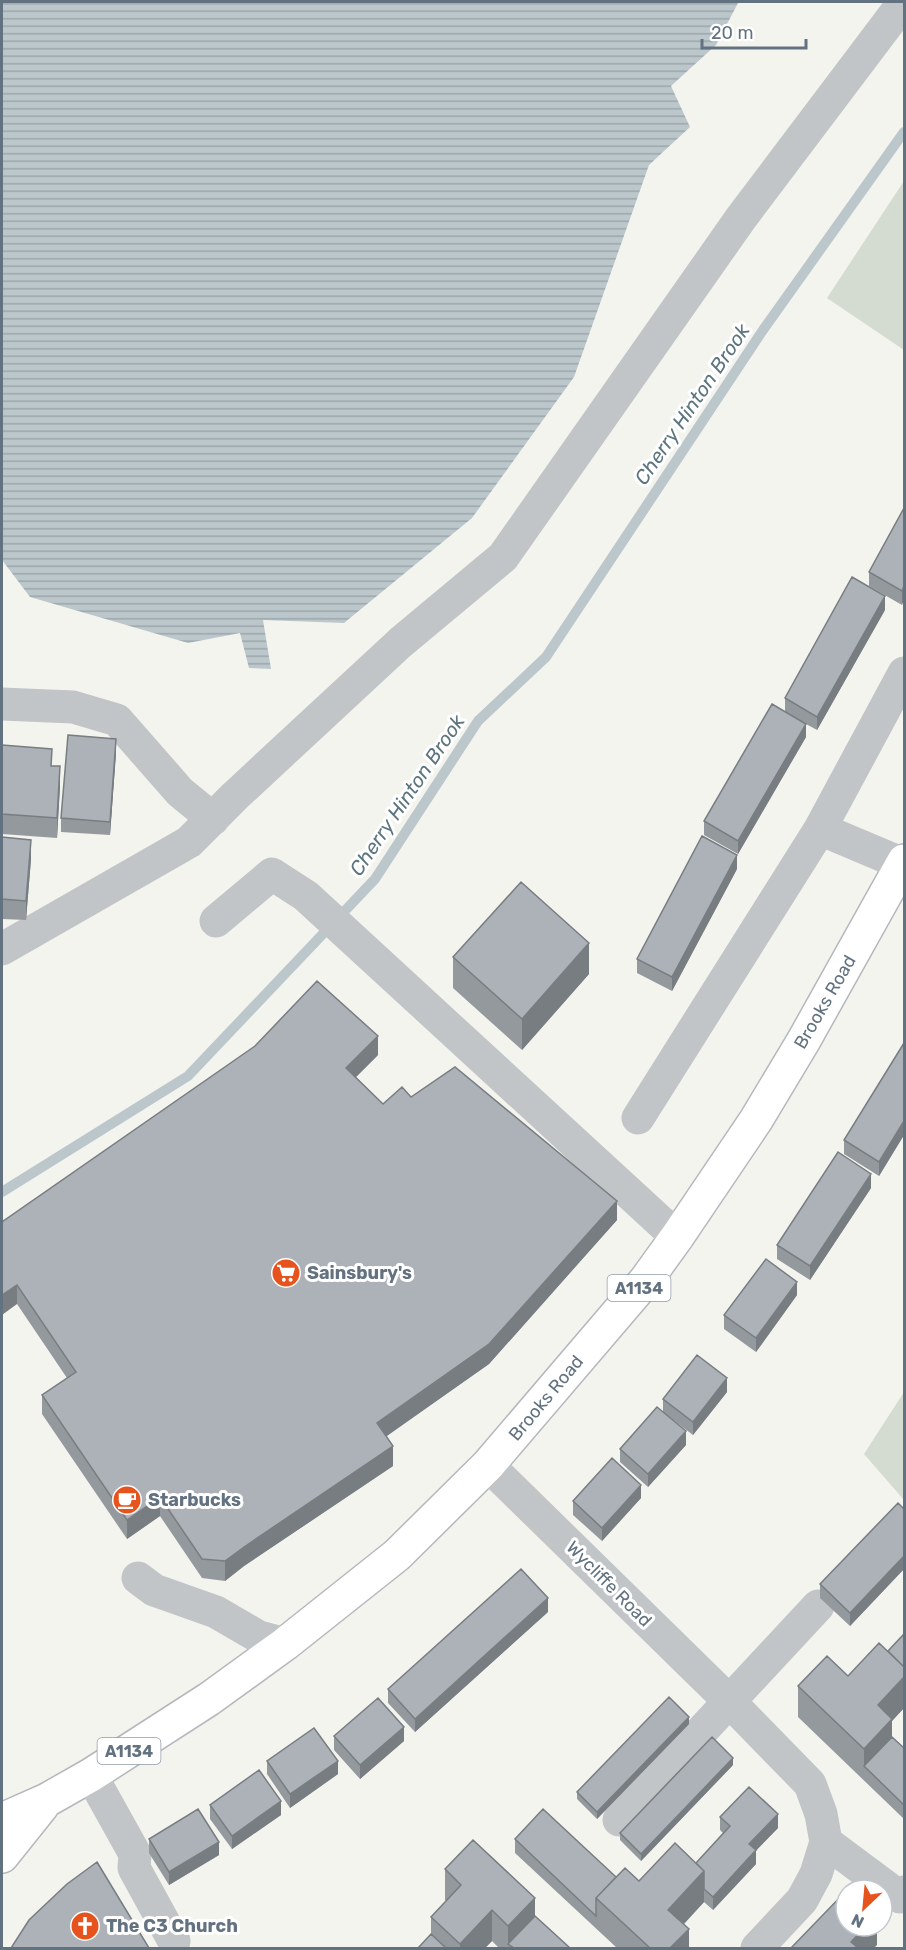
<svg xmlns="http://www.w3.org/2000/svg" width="906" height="1950" font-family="Rubik,sans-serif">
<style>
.green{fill:#d4dbd0}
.water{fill:url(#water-rules)}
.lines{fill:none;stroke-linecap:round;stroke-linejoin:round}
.stream{stroke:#bcc7cc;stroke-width:10}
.major-casing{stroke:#b4b8bc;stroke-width:36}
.minor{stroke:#c1c5c8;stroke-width:33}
.major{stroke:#fff;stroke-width:33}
.wall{fill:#94999e}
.shaded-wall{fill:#787d81}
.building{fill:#acb2b8;stroke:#787d81;stroke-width:1.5}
.labels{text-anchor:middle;stroke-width:6;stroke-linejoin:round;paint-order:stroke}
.shield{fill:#fff;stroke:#919ca7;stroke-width:1.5}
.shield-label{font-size:16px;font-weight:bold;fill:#627281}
.street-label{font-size:18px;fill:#627281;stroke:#fff}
.poi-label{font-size:18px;font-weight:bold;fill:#627281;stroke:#fff;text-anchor:start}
.water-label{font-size:20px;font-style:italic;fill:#5d757f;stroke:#fff}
</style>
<defs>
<pattern id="water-rules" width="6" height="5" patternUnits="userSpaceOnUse" patternTransform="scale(1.5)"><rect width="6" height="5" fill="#bcc7cc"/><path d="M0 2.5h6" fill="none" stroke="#9ca6ab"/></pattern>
</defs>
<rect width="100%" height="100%" fill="#f4f4ef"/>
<path class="green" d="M 904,181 L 904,350 L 827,298 Z
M 904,1392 L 904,1500 L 864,1454 Z"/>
<path class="water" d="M 2,2 L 743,2 L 738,3 L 716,45 L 671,86 L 690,127 L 649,165 L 574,377 L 472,518 L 344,623 L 263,620 L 271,669 L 249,668 L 240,633 L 188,643 L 30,597 L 2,560 Z"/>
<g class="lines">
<path class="stream" d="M 2,1192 L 188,1076 L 375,879 L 478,721 L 546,657 L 763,330 L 904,132"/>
<g class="major-casing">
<path id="major" d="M 2,1820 L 47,1800 L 91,1775 L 209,1699 L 285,1644 L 397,1555 L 488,1465 L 646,1280 L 677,1237 L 756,1120 L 804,1040 L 904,861
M 2,1856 L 42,1806"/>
</g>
<path class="minor" d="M 2,704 L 73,707 L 117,720 L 180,792 L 213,819
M 820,829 L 903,864
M 216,921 L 272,874 L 306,896 L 677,1237
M 2,949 L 189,842 L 235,796 L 401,642 L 503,557 L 741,218 L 904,2
M 638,1118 L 820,829 L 904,673
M 488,1465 L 730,1702 L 810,1784 L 821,1814 L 826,1842 L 816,1874 L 802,1900 L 757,1948
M 138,1578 L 154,1590 L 216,1612 L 259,1637 L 285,1644
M 91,1775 L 135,1854 L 134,1868 L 174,1941
M 619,1820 L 818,1606
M 826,1842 L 900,1897 L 904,1892"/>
<use href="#major" class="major"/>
</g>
<path class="wall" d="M 904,508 L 902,605 L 869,586 L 869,572 Z
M 885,610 L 817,730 L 806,724 L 806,737 L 738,854 L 704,835 L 704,821 L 785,711 L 785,698 Z
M 2,745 L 52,766 L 60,786 L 57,838 L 2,834 Z
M 116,753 L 110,835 L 61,832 L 61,818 Z
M 2,837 L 31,859 L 26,920 L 2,919 Z
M 737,869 L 672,991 L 637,973 L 637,959 Z
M 453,957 L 589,974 L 522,1050 L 453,988 Z
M 904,1043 L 904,1135 L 879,1176 L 844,1154 L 844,1140 Z
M 378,1055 L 356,1077 L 383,1104 L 411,1097 L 617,1220 L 489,1364 L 386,1436 L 393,1466 L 244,1566 L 225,1581 L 202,1578 L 160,1516 L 127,1539 L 42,1414 L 42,1395 L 67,1378 L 17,1304 L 2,1222 Z
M 871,1188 L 810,1280 L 777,1259 L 777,1245 Z
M 797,1295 L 756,1352 L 724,1329 L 724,1315 Z
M 727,1392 L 693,1435 L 668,1416 L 686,1445 L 648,1487 L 620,1462 L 620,1449 L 663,1412 L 663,1399 Z
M 641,1498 L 602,1541 L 573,1515 L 573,1501 Z
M 904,1509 L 904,1569 L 850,1626 L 820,1598 L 820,1584 Z
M 548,1612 L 415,1732 L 388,1703 L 388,1689 Z
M 904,1634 L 904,1708 L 892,1721 L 892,1737 L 904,1748 L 904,1819 L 798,1717 L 798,1686 L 848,1676 L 888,1651 Z
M 689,1724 L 597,1819 L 577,1799 L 577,1792 Z
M 334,1736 L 404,1741 L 360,1779 L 334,1750 Z
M 267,1761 L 338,1774 L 290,1808 L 267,1774 Z
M 733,1765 L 641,1861 L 620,1840 L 620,1833 Z
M 210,1805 L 281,1815 L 232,1849 L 210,1819 Z
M 720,1817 L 778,1828 L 756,1850 L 756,1864 L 713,1910 L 704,1902 L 684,1924 L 689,1948 L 617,1948 L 515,1853 L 515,1839 L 616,1877 L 639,1881 L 696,1863 L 723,1833 L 720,1830 Z
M 149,1839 L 219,1855 L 169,1885 L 149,1853 Z
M 445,1869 L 535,1916 L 570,1948 L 499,1948 L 492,1941 L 485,1948 L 418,1948 L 431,1934 L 431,1917 L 446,1901 L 445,1900 Z"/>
<path class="shaded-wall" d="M 904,586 L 904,600 L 902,605 L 902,591 Z
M 885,596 L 885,610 L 817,730 L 817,717 Z
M 806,724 L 806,737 L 738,854 L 738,841 Z
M 116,739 L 116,753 L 110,835 L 110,822 Z
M 60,766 L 60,786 L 57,838 L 57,818 Z
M 31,840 L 31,859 L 26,920 L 26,901 Z
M 737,855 L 737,869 L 672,991 L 672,977 Z
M 589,943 L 589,974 L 522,1050 L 522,1019 Z
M 378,1036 L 378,1055 L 346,1087 L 346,1068 Z
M 904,1121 L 904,1135 L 879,1176 L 879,1162 Z
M 871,1174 L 871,1188 L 810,1280 L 810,1266 Z
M 617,1201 L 617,1220 L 489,1364 L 377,1443 L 377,1423 Z
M 797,1282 L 797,1295 L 756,1352 L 756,1338 Z
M 17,1285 L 17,1304 L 2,1315 L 2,1295 Z
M 727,1378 L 727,1392 L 693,1435 L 693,1422 Z
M 686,1431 L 686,1445 L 648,1487 L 648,1474 Z
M 393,1446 L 393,1466 L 244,1566 L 225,1581 L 225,1561 L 244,1547 Z
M 641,1485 L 641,1498 L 602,1541 L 602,1528 Z
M 160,1497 L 160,1516 L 127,1539 L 127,1520 Z
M 904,1556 L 904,1569 L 850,1626 L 850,1613 Z
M 548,1598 L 548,1612 L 415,1732 L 415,1719 Z
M 904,1677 L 904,1708 L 892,1721 L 892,1750 L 864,1766 L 864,1749 L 878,1705 Z
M 689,1717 L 689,1724 L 597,1819 L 597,1812 Z
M 404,1727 L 404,1741 L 360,1779 L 360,1765 Z
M 733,1758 L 733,1765 L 641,1861 L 641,1854 Z
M 338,1761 L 338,1774 L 290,1808 L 290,1794 Z
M 281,1801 L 281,1815 L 232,1849 L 232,1836 Z
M 778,1814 L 778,1828 L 749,1858 L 749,1844 Z
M 219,1842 L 219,1855 L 169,1885 L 169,1872 Z
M 756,1850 L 756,1864 L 713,1910 L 713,1897 Z
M 704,1871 L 704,1902 L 668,1941 L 668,1910 Z
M 535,1898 L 535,1929 L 508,1944 L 508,1926 Z
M 492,1910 L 492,1941 L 485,1948 L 460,1948 L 460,1944 Z
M 866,1926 L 877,1926 L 877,1945 L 874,1948 L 851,1948 L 851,1942 Z
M 689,1929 L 689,1948 L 670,1948 Z"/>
<path class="building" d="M 904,508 L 904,586 L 902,591 L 869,572 Z
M 852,577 L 885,596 L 817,717 L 785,698 Z
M 772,704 L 806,724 L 738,841 L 704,821 Z
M 68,735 L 116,739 L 110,822 L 61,818 Z
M 2,745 L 52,749 L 51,766 L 60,766 L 57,818 L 2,814 Z
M 702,836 L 737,855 L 672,977 L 637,959 Z
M 2,837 L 31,840 L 26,901 L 2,899 Z
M 521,882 L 589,943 L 522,1019 L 453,957 Z
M 317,981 L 378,1036 L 346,1068 L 383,1104 L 402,1087 L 411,1097 L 455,1067 L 617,1201 L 489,1344 L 377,1423 L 393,1446 L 244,1547 L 225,1561 L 202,1559 L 160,1497 L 127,1520 L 42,1395 L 76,1372 L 17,1285 L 2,1295 L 2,1222 L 255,1046 Z
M 904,1043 L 904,1121 L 879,1162 L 844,1140 Z
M 838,1152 L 871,1174 L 810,1266 L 777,1245 Z
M 766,1259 L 797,1282 L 756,1338 L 724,1315 Z
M 697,1355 L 727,1378 L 693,1422 L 663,1399 Z
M 657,1407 L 686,1431 L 648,1474 L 620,1449 Z
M 612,1458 L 641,1485 L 602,1528 L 573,1501 Z
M 898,1503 L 904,1509 L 904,1556 L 850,1613 L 820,1584 Z
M 521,1569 L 548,1598 L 415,1719 L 388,1689 Z
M 904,1634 L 904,1667 L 888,1651 Z
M 879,1643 L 904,1667 L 904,1677 L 878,1705 L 892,1719 L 864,1749 L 798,1686 L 827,1656 L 848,1676 Z
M 669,1697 L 689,1717 L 597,1812 L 577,1792 Z
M 378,1698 L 404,1727 L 360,1765 L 334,1736 Z
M 314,1728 L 338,1761 L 290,1794 L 267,1761 Z
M 712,1737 L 733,1758 L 641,1854 L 620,1833 Z
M 892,1737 L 904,1748 L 904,1805 L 864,1766 Z
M 259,1770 L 281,1801 L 232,1836 L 210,1805 Z
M 749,1787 L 778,1814 L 749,1844 L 756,1850 L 713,1897 L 704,1889 L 704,1871 L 696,1863 L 730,1826 L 720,1817 Z
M 198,1809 L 219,1842 L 169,1872 L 149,1839 Z
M 543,1809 L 616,1877 L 596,1898 L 596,1916 L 515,1839 Z
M 473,1840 L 535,1898 L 508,1926 L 492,1910 L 460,1944 L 431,1917 L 461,1885 L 445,1869 Z
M 675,1843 L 704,1871 L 668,1910 L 689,1929 L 670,1948 L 650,1948 L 596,1898 L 625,1868 L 639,1881 Z
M 97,1862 L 149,1948 L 11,1948 L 29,1920 L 67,1884 Z
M 846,1891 L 846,1926 L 866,1926 L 851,1942 L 858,1948 L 791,1948 Z
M 535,1916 L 570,1948 L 514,1948 L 508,1944 Z
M 431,1934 L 446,1948 L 418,1948 Z"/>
<defs>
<g id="supermarket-disc" transform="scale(1.5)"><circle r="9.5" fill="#e7531c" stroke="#fff"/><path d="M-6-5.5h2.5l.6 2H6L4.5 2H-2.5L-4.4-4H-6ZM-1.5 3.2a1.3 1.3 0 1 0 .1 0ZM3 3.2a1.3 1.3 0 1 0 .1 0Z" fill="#fff"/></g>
<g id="cafe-disc" transform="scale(1.5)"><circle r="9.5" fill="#e7531c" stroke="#fff"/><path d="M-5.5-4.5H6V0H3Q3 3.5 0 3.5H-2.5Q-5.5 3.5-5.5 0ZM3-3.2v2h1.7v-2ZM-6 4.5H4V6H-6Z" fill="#fff"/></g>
<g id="church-disc" transform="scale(1.5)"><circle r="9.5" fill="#e7531c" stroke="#fff"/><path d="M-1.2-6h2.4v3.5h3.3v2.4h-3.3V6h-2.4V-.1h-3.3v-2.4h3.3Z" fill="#fff"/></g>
</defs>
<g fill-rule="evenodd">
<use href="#supermarket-disc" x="286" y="1273"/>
<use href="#cafe-disc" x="127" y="1500"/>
<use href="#church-disc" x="85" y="1926"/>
</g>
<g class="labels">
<g class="shield">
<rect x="607.5" y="1275" width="63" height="26" rx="4.5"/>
<rect x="97.5" y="1738" width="63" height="26" rx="4.5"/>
</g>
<g class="shield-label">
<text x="639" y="1294">A1134</text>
<text x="129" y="1757">A1134</text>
</g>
<g class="street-label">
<text transform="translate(825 1002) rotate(-60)" y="6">Brooks Road</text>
<text transform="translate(546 1398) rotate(-50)" y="6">Brooks Road</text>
<text transform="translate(609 1584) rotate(45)" y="6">Wycliffe Road</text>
</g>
<g class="poi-label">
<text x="307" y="1279">Sainsbury's</text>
<text x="148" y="1506">Starbucks</text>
<text x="106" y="1932">The C3 Church</text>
</g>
<g class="water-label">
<text transform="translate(692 404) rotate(-56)" y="7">Cherry Hinton Brook</text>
<text transform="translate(407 795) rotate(-56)" y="7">Cherry Hinton Brook</text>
</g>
</g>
<rect width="906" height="1950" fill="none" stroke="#627281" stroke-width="6"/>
<g transform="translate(864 1908) rotate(206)"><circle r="28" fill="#ffffff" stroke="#c0c7cd" stroke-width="1.5"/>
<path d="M0-4.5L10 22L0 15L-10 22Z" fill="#e7531c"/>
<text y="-9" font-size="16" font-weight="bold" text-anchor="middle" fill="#627281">N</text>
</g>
<path d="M702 39v9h104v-9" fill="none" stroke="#627281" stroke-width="3"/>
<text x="711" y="39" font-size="18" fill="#627281" stroke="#ffffff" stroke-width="4.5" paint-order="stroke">20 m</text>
</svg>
